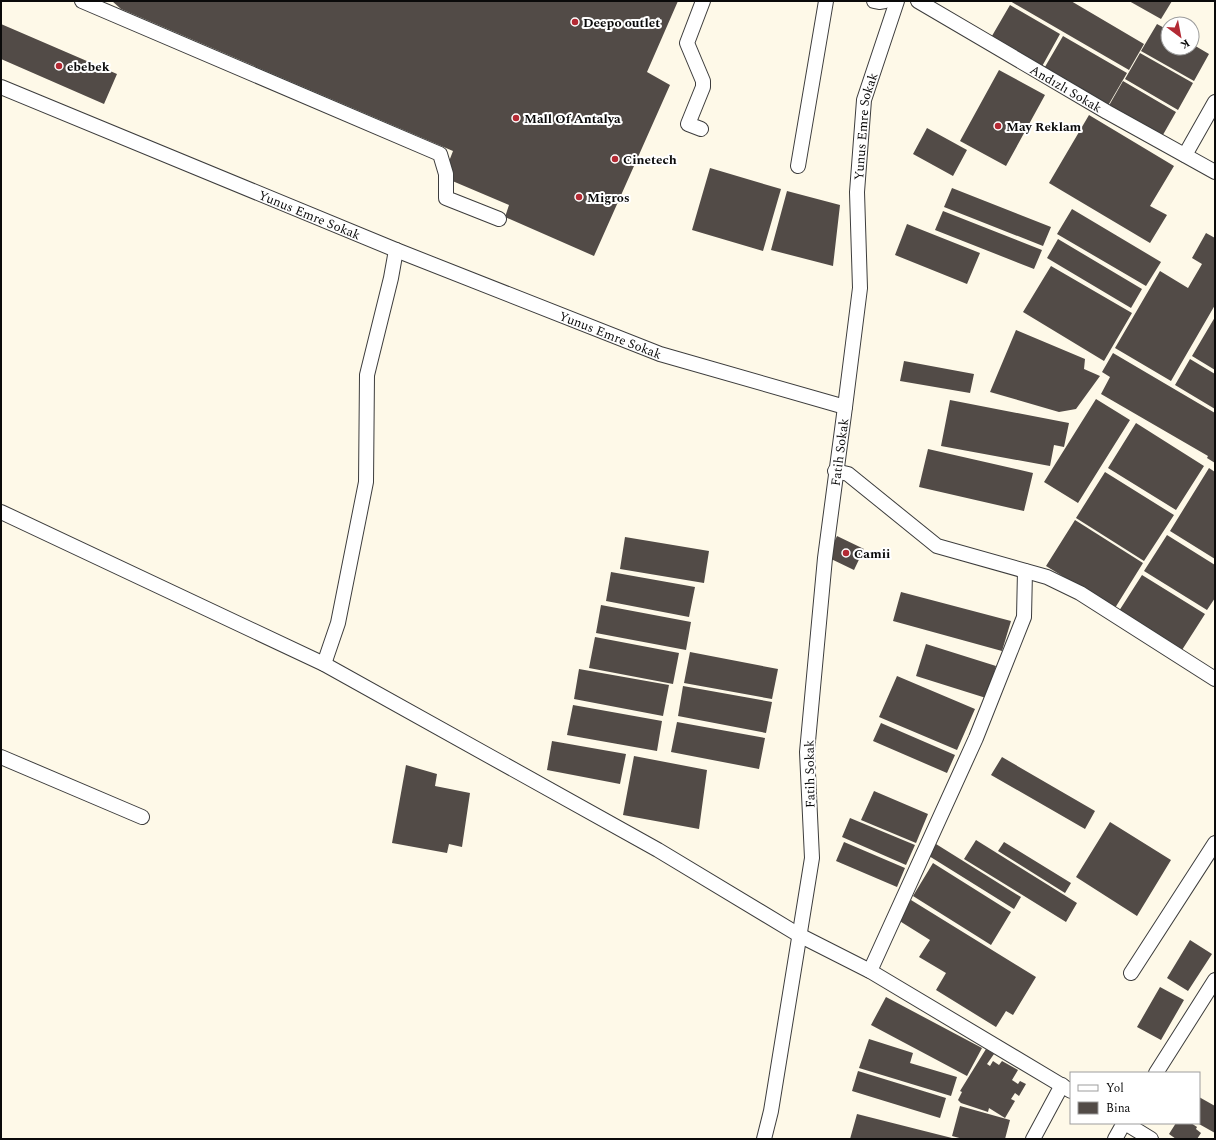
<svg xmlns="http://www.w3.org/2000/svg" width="1216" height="1140" font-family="Spectral,serif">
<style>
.building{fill:#524b47}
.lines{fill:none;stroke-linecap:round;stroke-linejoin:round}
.minor-casing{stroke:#3d3d3d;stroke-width:16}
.minor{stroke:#fff;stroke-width:14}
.poi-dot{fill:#b32a34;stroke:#fff;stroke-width:1.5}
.labels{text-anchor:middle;stroke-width:4;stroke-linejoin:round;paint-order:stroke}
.poi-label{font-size:13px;font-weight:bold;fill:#0a0a0a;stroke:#fff;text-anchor:start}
.street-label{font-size:13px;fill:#0a0a0a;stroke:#fff}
</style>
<rect width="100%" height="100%" fill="#fef9e8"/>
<path class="building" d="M 112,1 L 678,1 L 647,72 L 670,85 L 594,256 L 505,217 L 509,205 L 443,177 L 453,151 L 121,9 Z
M 1010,1 L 1071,1 L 1144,44 L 1129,70 Z
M 1129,1 L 1172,1 L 1161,19 Z
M 1010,5 L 1060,34 L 1040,70 L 989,41 Z
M 1,24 L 117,74 L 104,104 L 1,59 Z
M 1157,24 L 1168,30 L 1168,48 L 1192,48 L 1192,44 L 1209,54 L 1194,81 L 1141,51 Z
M 1063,36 L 1127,73 L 1106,109 L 1042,72 Z
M 1140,53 L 1193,83 L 1178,110 L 1125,79 Z
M 999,70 L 1045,95 L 1006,166 L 960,141 Z
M 1123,81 L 1176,112 L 1160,140 L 1107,109 Z
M 1089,115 L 1174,166 L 1150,206 L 1167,215 L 1150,243 L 1049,183 Z
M 927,128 L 967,150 L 953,176 L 913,154 Z
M 710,168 L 781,189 L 763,251 L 692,230 Z
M 952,188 L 1051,227 L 1043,246 L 944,207 Z
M 787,191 L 840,205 L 833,266 L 771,250 Z
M 1072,209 L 1161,262 L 1146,286 L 1057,234 Z
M 943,211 L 1042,250 L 1034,269 L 935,230 Z
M 907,224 L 980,253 L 967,284 L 895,255 Z
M 1206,233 L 1215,238 L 1215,305 L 1171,381 L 1115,348 L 1160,271 L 1188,288 L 1202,264 L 1192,258 Z
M 1058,239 L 1142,289 L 1131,308 L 1047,258 Z
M 1051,266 L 1132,313 L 1104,361 L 1023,312 Z
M 1215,317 L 1215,370 L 1192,356 Z
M 1016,330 L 1085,359 L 1084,369 L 1100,376 L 1076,409 L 1059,412 L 990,392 Z
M 1113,353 L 1215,413 L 1215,463 L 1207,458 L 1208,456 L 1101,394 L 1110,377 L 1102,372 Z
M 1190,359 L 1215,374 L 1215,409 L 1175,385 Z
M 904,361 L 974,374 L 970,393 L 900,381 Z
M 1096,399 L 1130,420 L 1078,503 L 1044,482 Z
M 950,400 L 1069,423 L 1064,447 L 1054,445 L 1050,466 L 941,446 Z
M 1136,423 L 1204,466 L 1176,510 L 1108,468 Z
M 928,449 L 1033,473 L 1024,511 L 919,487 Z
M 1209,468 L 1215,472 L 1215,559 L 1170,531 Z
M 1105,472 L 1174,515 L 1144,561 L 1076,518 Z
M 1075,520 L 1143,563 L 1115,608 L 1046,566 Z
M 1167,535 L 1215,565 L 1215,598 L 1207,610 L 1144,571 Z
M 837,536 L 864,549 L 854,570 L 827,557 Z
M 625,537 L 709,551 L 704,583 L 620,569 Z
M 611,572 L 695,587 L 689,617 L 606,601 Z
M 1142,575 L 1205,614 L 1182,650 L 1119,611 Z
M 901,592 L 1011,621 L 1002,651 L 893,621 Z
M 601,605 L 691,622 L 686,650 L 596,633 Z
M 595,637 L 679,653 L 673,684 L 589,668 Z
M 926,644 L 996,666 L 986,698 L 916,676 Z
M 690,652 L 778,669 L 772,699 L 684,683 Z
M 579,669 L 669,685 L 663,716 L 574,699 Z
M 897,676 L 975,709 L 957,750 L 879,717 Z
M 683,686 L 772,702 L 766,733 L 678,716 Z
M 573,705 L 662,721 L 657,751 L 567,735 Z
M 677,722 L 765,738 L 759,769 L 671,752 Z
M 881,723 L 955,755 L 947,773 L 873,741 Z
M 552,741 L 626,754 L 620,784 L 547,770 Z
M 634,756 L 707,770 L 699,829 L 623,815 Z
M 1002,757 L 1095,811 L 1085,829 L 991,775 Z
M 406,765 L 437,774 L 435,786 L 470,793 L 462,847 L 449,844 L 447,853 L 392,843 Z
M 874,791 L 928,814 L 916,843 L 861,820 Z
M 850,818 L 915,845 L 906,865 L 842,837 Z
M 1110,822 L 1171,860 L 1137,916 L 1076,877 Z
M 976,840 L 1077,903 L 1066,922 L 964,859 Z
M 844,842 L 905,868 L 897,887 L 836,861 Z
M 1004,842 L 1071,883 L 1065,893 L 998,851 Z
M 936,844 L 1021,897 L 1014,909 L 929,856 Z
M 933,863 L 1011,912 L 991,945 L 913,896 Z
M 911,900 L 1036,977 L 1013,1015 L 1006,1011 L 996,1027 L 936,990 L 946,973 L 919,957 L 930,940 L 898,920 Z
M 1190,940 L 1212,954 L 1188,991 L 1167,978 Z
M 1160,987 L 1184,1000 L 1161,1040 L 1137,1027 Z
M 886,997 L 982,1048 L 967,1076 L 871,1025 Z
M 869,1039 L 913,1053 L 910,1063 L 957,1077 L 951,1096 L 859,1068 Z
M 986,1049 L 994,1054 L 987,1064 L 990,1066 L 993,1061 L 999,1065 L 1002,1061 L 1018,1070 L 1012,1080 L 1018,1084 L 1020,1081 L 1026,1084 L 1019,1096 L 1015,1093 L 1011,1099 L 1015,1101 L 1005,1118 L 989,1108 L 988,1112 L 961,1103 L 958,1100 L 962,1092 L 960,1091 Z
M 858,1071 L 946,1098 L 940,1118 L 852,1091 Z
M 1199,1097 L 1215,1106 L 1215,1133 L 1199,1124 Z
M 960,1106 L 1010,1120 L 1005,1139 L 963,1139 L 952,1136 Z
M 857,1114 L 952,1138 L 952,1139 L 850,1139 Z
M 1176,1123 L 1191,1123 L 1197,1127 L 1196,1129 L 1201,1133 L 1197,1139 L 1176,1139 L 1169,1134 Z"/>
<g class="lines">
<g class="minor-casing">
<g id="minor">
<path d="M 82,1 L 440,154 L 446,174 L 446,198 L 499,219"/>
<path d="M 874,1 L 879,2 L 885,1"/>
<path id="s1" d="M 918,1 L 1107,112 L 1215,172"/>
<path id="s2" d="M 1,87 L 396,250 L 660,354 L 845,407 L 860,288 L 857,192 L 864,100 L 897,1"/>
<path d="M 701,129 L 688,124 L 703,87 L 703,81 L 687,43 L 703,1"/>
<path d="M 1185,155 L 1215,102"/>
<path d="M 798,166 L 826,1"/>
<path d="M 835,471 L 848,474 L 937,546 L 1047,577 L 1080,593 L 1215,679"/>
<path d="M 1,512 L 324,664 L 658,850 L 799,935 L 870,971 L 1071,1091"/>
<path d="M 324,664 L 338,623 L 366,482 L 367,375 L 391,278 L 396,250"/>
<path d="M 1,757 L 142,817"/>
<path d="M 870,971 L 976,738 L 1024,617 L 1025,571"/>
<path d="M 1131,973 L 1215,843"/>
<path d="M 1156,1073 L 1215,980"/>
<path d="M 1125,1123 L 1151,1139"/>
<path id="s3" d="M 764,1139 L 771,1111 L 812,858 L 807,752 L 825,558 L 845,407"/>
<path d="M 1033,1139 L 1062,1085"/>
<path d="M 1115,1139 L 1124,1123"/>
</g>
</g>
<use href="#minor" class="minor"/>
</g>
<g class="poi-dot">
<circle cx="575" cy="22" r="4"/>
<circle cx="59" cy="66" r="4"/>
<circle cx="516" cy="118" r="4"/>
<circle cx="998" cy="126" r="4"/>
<circle cx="615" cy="159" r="4"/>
<circle cx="579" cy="197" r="4"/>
<circle cx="846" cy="553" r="4"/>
</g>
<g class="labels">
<g class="poi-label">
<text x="583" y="27">Deepo outlet</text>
<text x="67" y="71">ebebek</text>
<text x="524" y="123">Mall Of Antalya</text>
<text x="1006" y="131">May Reklam</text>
<text x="623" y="164">Cinetech</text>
<text x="587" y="202">Migros</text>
<text x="854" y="558">Camii</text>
</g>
<g class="street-label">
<text dy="5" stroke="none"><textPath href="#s1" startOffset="172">Andızlı Sokak</textPath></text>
<text dy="5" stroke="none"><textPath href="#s2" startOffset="1186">Yunus Emre Sokak</textPath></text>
<text dy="5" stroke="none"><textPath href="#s2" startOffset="334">Yunus Emre Sokak</textPath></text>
<text dy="5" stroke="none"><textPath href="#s2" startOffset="658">Yunus Emre Sokak</textPath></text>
<text dy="5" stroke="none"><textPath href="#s3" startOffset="693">Fatih Sokak</textPath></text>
<text transform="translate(809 774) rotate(-91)" y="5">Fatih Sokak</text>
</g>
</g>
<rect width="1216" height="1140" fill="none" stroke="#0a0a0a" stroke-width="4"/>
<rect x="1070" y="1072" width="130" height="52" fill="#ffffff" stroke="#9d9d9d"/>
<rect x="1078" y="1085" width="20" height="6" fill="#ffffff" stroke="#9d9d9d"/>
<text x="1106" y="1092" font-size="12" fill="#0a0a0a">Yol</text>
<rect x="1078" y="1102" width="20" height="12" fill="#524b47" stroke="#9d9d9d"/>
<text x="1106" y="1112" font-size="12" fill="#0a0a0a">Bina</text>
<g transform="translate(1180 36) rotate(148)"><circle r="19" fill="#ffffff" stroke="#9d9d9d"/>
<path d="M0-3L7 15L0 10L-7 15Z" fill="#b32a34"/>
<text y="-6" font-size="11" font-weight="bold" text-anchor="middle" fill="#0a0a0a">K</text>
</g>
</svg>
